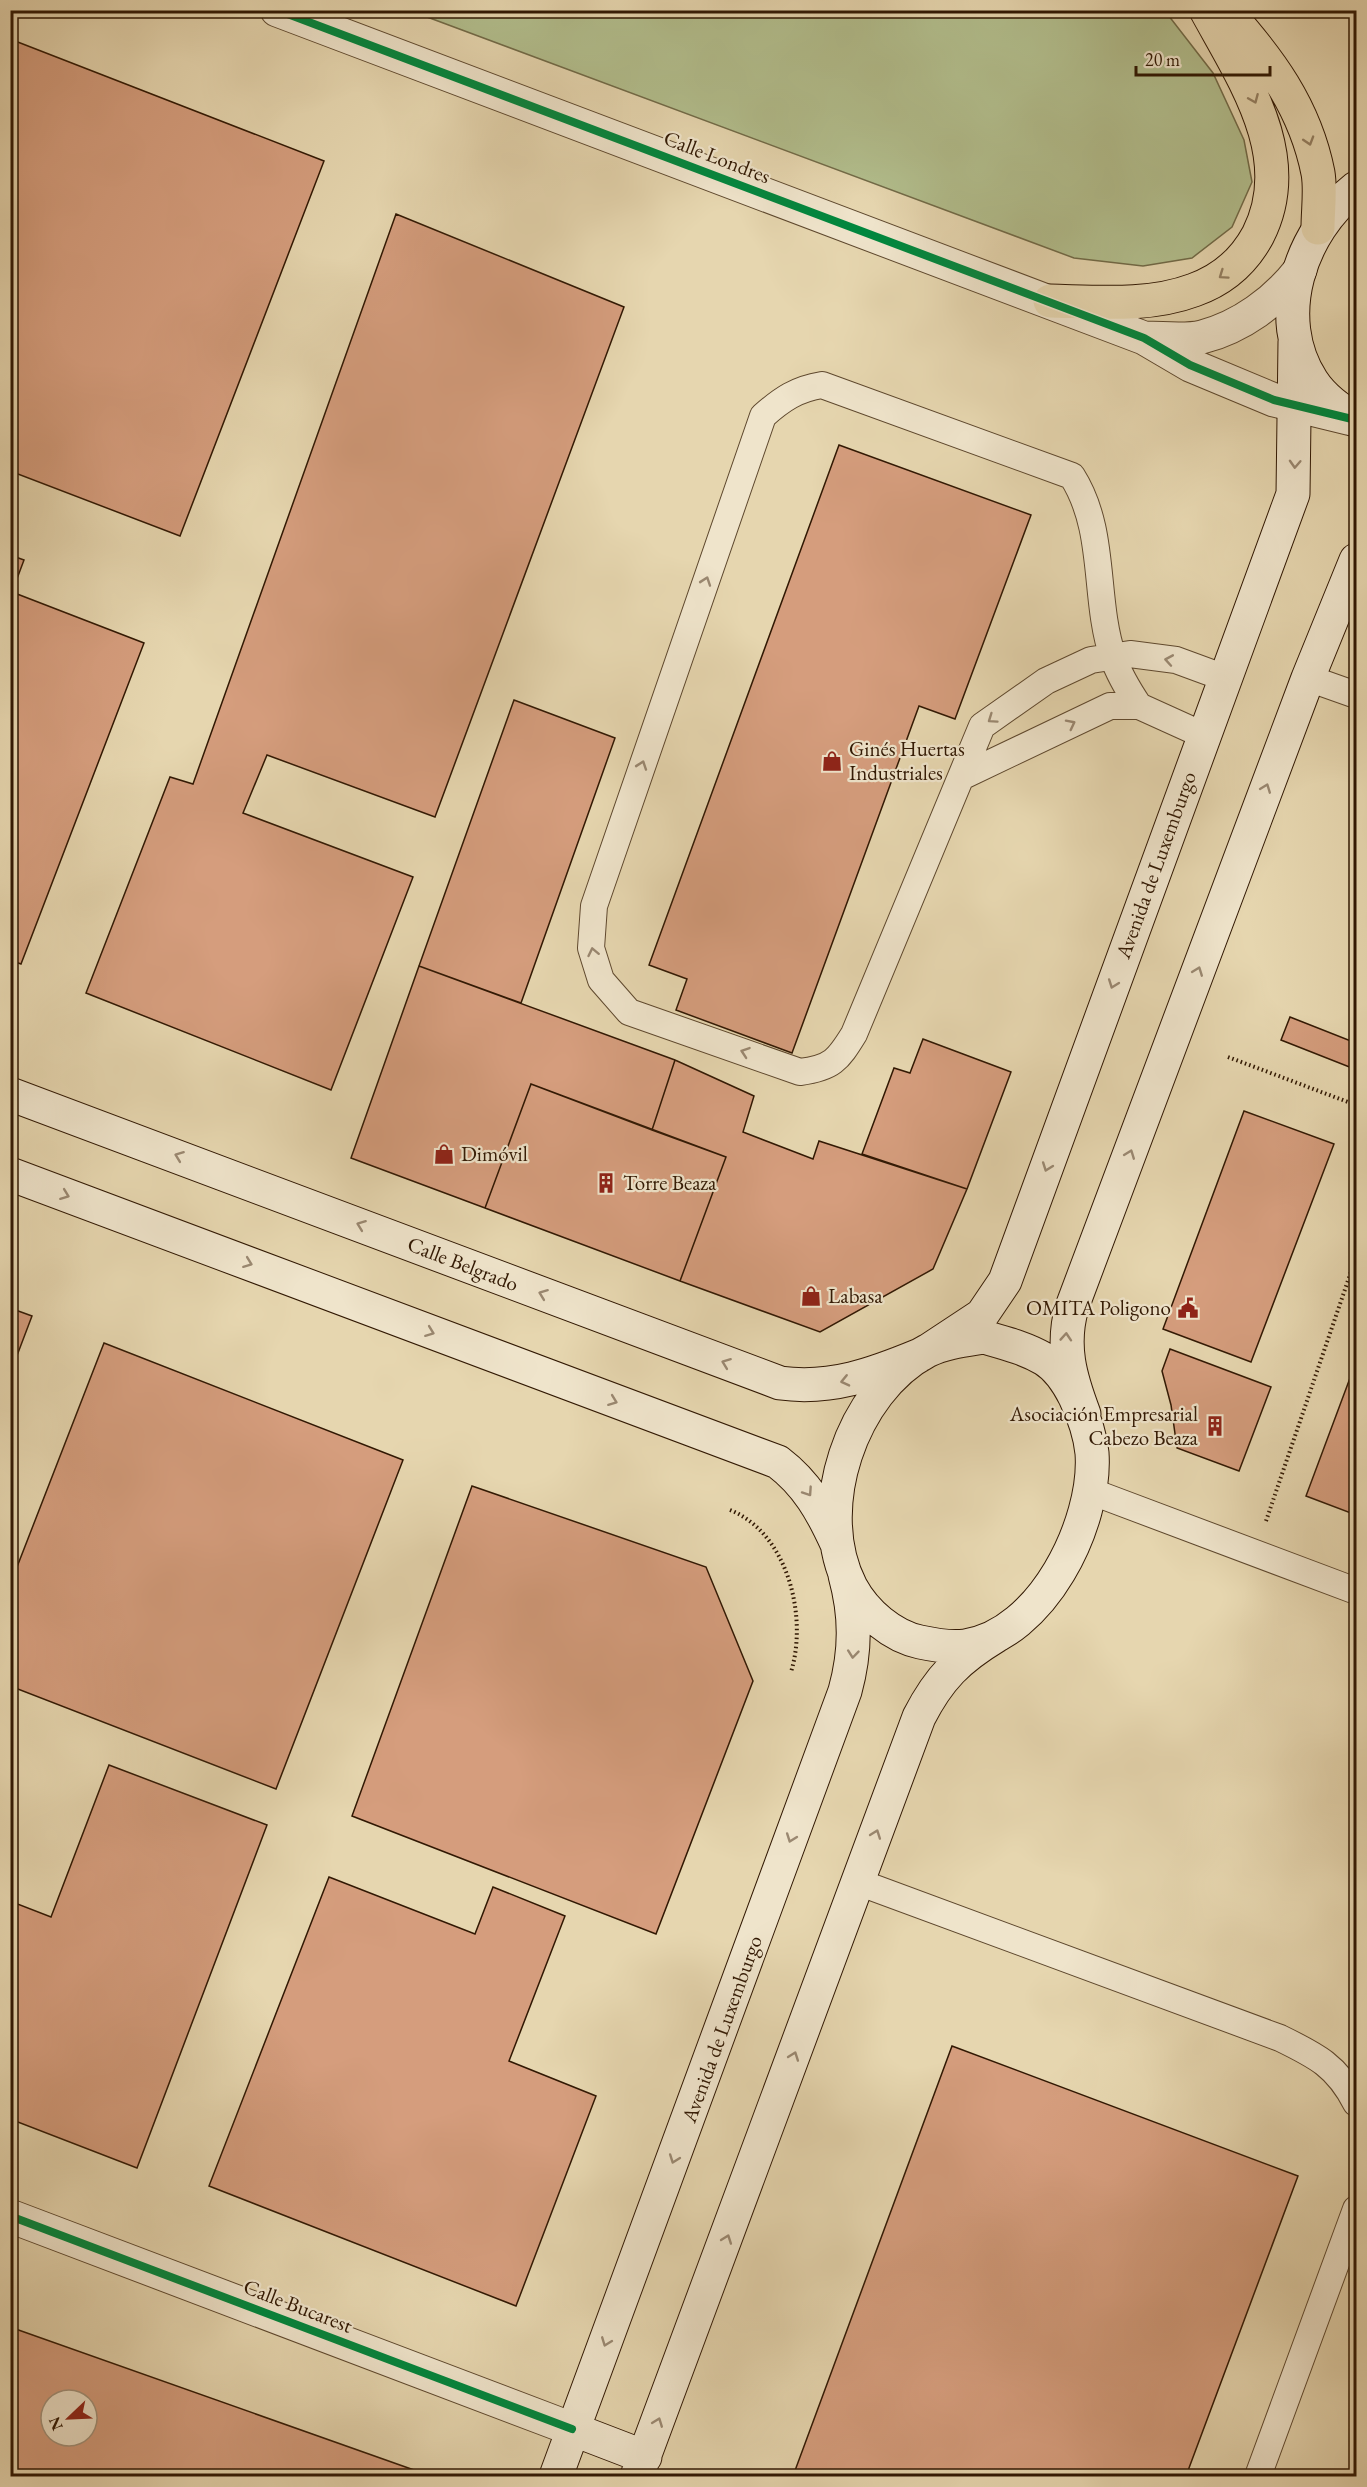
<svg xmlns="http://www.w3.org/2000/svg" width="1367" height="2487" font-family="'EB Garamond',serif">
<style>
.green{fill:#b2be8d;stroke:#726b48;stroke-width:1.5}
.building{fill:#d59d7d;stroke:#311803;stroke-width:1.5;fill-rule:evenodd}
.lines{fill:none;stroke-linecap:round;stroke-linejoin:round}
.lane-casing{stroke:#5e482e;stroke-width:28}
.street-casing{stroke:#5e482e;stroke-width:35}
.secondary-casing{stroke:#311803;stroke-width:35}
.highway-casing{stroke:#311803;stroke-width:35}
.path{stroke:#311803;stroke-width:4;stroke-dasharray:1.5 3;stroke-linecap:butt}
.lane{stroke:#efe4cb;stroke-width:26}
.street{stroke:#efe4cb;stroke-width:33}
.secondary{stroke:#efe4cb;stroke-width:33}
.highway{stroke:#e6d6af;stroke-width:33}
.cycleway-casing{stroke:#efe4cb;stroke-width:11}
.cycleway{stroke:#00873e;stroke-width:8}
.oneway{stroke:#958062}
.oneway2{stroke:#9a8871}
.labels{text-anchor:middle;stroke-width:4.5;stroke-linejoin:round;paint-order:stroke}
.street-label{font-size:21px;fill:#311803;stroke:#efe4cb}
.poi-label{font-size:21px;fill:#311803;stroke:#efe4cb;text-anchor:start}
</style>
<rect width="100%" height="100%" fill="#e6d6af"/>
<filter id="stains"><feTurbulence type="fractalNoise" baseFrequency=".00333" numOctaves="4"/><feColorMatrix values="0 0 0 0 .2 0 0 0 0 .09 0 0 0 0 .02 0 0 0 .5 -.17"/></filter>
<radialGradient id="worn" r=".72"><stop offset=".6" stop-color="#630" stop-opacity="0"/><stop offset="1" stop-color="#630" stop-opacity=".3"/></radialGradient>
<path class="green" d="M 411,11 L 1165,11 L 1213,73 L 1244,140 L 1252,182 L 1232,227 L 1192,258 L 1143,266 L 1074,258 Z"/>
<path class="building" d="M 10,39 L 324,161 L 180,536 L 10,471 Z
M 396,214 L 624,307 L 435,817 L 267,755 L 243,813 L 413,877 L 331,1090 L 86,993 L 170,777 L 193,784 Z
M 839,445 L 1031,515 L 955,719 L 919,706 L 792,1053 L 676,1010 L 687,979 L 649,965 Z
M 10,555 L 24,560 L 12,592 L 144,643 L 21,964 L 10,960 Z
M 514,700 L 615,738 L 521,1003 L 419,966 Z
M 419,966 L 675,1060 L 652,1130 L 531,1084 L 485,1208 L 351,1158 Z
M 1290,1017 L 1356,1043 L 1356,1056 L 1352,1068 L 1281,1040 Z
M 923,1039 L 1011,1072 L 967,1189 L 862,1154 L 894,1068 L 910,1073 Z
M 675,1060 L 754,1096 L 743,1132 L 813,1159 L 819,1141 L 967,1189 L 933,1269 L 820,1332 L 680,1281 L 726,1157 L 652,1130 Z
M 531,1084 L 726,1157 L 680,1281 L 485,1208 Z
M 1244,1111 L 1334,1144 L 1251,1362 L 1163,1329 Z
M 10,1308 L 32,1316 L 10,1374 Z
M 104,1343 L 403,1460 L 276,1789 L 10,1686 L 10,1585 Z
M 1170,1349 L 1271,1387 L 1239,1471 L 1177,1448 L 1171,1405 L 1162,1371 Z
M 1356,1362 L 1356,1515 L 1306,1496 Z
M 472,1486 L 706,1567 L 753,1681 L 656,1934 L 352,1816 Z
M 109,1765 L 267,1825 L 137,2168 L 10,2119 L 10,1901 L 51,1917 Z
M 329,1877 L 475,1934 L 493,1887 L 565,1916 L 509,2061 L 596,2096 L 516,2306 L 209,2186 Z
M 952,2046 L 1298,2176 L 1186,2476 L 793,2476 Z
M 10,2327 L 431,2476 L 10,2476 ZM 51,2400 L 87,2400 L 87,2436 L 51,2436 Z"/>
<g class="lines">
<g class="lane-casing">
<path id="lane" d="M 1308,678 L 1356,695
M 1139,706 C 1129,691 1119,675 1113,657 C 1093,598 1107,531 1072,476 L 822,385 C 797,389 782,399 763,416 L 594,906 L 591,948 L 601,980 L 629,1012 L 800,1072 C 832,1068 838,1060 854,1034 L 982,726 L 1046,681 L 1091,660 L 1130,654 L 1176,660 L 1225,678
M 961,777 L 1110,706 L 1139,706 L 1203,735
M 1090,1491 L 1356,1591
M 858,1882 L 1280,2038 C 1317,2056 1337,2066 1356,2103
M 1258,2476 L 1356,2209"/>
</g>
<g class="street-casing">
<path id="street" d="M 277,10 L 1144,338 L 1190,365 L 1274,400 L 1356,420
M 1146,338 C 1163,338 1185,341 1202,337 C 1241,327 1276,301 1300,270
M 10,2216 L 572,2429"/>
</g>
<g class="secondary-casing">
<path id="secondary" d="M 1356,188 C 1300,232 1271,317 1312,381 C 1323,398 1339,409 1356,420
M 10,1094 L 780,1383 C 831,1390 874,1374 920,1355
M 10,1174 L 778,1462 C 807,1484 822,1511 837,1544
M 984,1337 C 1005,1343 1025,1348 1044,1359 C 1057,1367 1068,1383 1075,1397 C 1083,1414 1090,1433 1092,1453 C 1097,1523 1042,1635 965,1646 C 951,1648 934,1645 920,1642 C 892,1636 865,1613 851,1587 C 811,1510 851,1391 927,1351 C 945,1342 965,1340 984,1337 Z
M 929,1350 L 982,1315 L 1005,1281 L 1293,494 L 1295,342
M 1084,1414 C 1070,1377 1061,1346 1072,1307 L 1308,678 L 1356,560
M 572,2429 L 645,2457
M 556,2476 L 845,1691 C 856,1651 856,1615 845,1575
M 637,2476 L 919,1717 C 939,1678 958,1659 996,1636"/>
</g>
<g class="highway-casing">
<path id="highway" d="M 1225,10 C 1269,59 1305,107 1318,173 C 1321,190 1318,210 1318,228
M 1050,301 C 1097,302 1149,307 1194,290 C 1222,280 1244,261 1258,235 C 1298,157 1243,78 1206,10"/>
</g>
<path class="path" d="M 1228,1057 L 1356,1105
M 730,1510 C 788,1533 808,1617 791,1672
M 1266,1521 L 1356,1257"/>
<use href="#lane" class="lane"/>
<use href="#street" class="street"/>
<use href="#secondary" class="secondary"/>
<use href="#highway" class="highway"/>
<g class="cycleway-casing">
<path id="cycleway" d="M 277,10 L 1144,338 L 1190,365 L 1274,400 L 1356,420
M 10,2216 L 572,2429"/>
</g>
<use href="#cycleway" class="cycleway"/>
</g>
<defs><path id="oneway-chevron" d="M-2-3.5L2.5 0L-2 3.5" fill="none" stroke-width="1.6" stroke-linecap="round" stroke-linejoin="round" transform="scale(1.5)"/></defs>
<g class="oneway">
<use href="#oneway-chevron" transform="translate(1254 99) rotate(67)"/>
<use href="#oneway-chevron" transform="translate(1309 141) rotate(73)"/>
<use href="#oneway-chevron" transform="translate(1223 275) rotate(145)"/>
</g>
<g class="oneway2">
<use href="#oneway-chevron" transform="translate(1295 464) rotate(93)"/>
<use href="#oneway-chevron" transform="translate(706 581) rotate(-71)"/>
<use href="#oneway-chevron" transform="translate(1169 660) rotate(-170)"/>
<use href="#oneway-chevron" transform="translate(992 719) rotate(145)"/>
<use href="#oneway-chevron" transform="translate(1071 724) rotate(-27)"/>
<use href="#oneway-chevron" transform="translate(642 765) rotate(-71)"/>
<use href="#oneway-chevron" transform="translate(1266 788) rotate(-69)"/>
<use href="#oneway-chevron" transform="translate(593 952) rotate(-102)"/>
<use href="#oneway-chevron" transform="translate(1198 971) rotate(-69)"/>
<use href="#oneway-chevron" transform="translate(1113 984) rotate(110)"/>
<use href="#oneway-chevron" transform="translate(745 1052) rotate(-161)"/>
<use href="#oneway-chevron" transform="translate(1130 1154) rotate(-69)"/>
<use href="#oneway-chevron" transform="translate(179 1156) rotate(-159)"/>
<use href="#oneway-chevron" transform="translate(1047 1167) rotate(110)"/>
<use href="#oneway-chevron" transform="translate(65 1195) rotate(21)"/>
<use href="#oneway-chevron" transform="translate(361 1225) rotate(-159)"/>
<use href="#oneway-chevron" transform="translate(248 1263) rotate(21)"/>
<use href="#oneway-chevron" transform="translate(543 1294) rotate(-159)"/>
<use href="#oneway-chevron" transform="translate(430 1332) rotate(21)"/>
<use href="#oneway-chevron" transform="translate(1066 1337) rotate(-86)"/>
<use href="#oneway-chevron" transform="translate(726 1363) rotate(-159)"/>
<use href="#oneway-chevron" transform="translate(845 1381) rotate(167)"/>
<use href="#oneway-chevron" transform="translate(613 1401) rotate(21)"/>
<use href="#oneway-chevron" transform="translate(808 1492) rotate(56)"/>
<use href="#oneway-chevron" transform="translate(853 1654) rotate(96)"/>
<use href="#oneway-chevron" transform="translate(876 1834) rotate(-70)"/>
<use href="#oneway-chevron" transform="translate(791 1838) rotate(110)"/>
<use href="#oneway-chevron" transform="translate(794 2056) rotate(-70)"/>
<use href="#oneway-chevron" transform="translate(674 2159) rotate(110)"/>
<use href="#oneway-chevron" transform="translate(727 2239) rotate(-70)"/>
<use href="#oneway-chevron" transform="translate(606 2342) rotate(111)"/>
<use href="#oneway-chevron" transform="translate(658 2422) rotate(-69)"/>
</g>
<defs>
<g id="shop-bare" transform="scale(1.62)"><path d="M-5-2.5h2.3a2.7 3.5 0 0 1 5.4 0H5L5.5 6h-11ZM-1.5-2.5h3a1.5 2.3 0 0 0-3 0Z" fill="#8f2418" stroke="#efe4cb" stroke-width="2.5" paint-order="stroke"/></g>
<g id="building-bare" transform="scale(1.62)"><path d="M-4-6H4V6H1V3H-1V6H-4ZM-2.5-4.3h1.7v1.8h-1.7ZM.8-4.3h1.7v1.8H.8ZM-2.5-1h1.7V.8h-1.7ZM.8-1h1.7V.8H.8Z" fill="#8f2418" stroke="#efe4cb" stroke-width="2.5" paint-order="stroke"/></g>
<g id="civic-bare" transform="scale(1.62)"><path d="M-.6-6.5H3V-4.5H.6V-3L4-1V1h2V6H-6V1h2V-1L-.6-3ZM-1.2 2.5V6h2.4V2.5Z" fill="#8f2418" stroke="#efe4cb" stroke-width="2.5" paint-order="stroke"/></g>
</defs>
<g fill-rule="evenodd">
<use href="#shop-bare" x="832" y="761"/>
<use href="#shop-bare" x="444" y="1154"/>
<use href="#building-bare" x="606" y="1183"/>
<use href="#shop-bare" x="811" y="1296"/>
<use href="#civic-bare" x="1188" y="1308"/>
<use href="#building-bare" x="1215" y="1426"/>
</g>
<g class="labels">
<g class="street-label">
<text transform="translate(717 157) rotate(21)" y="7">Calle Londres</text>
<text transform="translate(1156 865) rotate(-70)" y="7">Avenida de Luxemburgo</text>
<text transform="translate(463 1264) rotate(21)" y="7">Calle Belgrado</text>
<text transform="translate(722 2029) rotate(-70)" y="7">Avenida de Luxemburgo</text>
<text transform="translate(298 2306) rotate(21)" y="7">Calle Bucarest</text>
</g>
<g class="poi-label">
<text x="849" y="756">Ginés Huertas<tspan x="849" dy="24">Industriales</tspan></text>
<text x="461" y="1161">Dimóvil</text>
<text x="623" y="1190">Torre Beaza</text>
<text x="828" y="1303">Labasa</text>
<text x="1171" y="1315" text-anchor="end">OMITA Poligono</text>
<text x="1198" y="1421" text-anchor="end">Asociación Empresarial<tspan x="1198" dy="24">Cabezo Beaza</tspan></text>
</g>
</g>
<rect width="1367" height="2487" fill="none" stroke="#e6d6af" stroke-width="36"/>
<rect x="12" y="12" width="1343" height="2463" fill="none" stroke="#311803" stroke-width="3"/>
<rect x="18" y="18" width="1331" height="2451" fill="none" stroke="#311803" stroke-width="1.5"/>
<g transform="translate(69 2418) rotate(247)"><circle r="28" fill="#efe4cb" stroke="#a3927b" stroke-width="1.5"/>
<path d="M0-4.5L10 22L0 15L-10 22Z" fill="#8f2418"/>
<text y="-9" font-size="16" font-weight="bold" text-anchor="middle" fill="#311803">N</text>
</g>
<path d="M1136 66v9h134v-9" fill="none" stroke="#311803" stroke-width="3"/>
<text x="1145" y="66" font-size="18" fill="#311803" stroke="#efe4cb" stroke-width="4.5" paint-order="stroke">20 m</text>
<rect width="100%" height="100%" filter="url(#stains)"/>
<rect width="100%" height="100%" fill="url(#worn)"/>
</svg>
